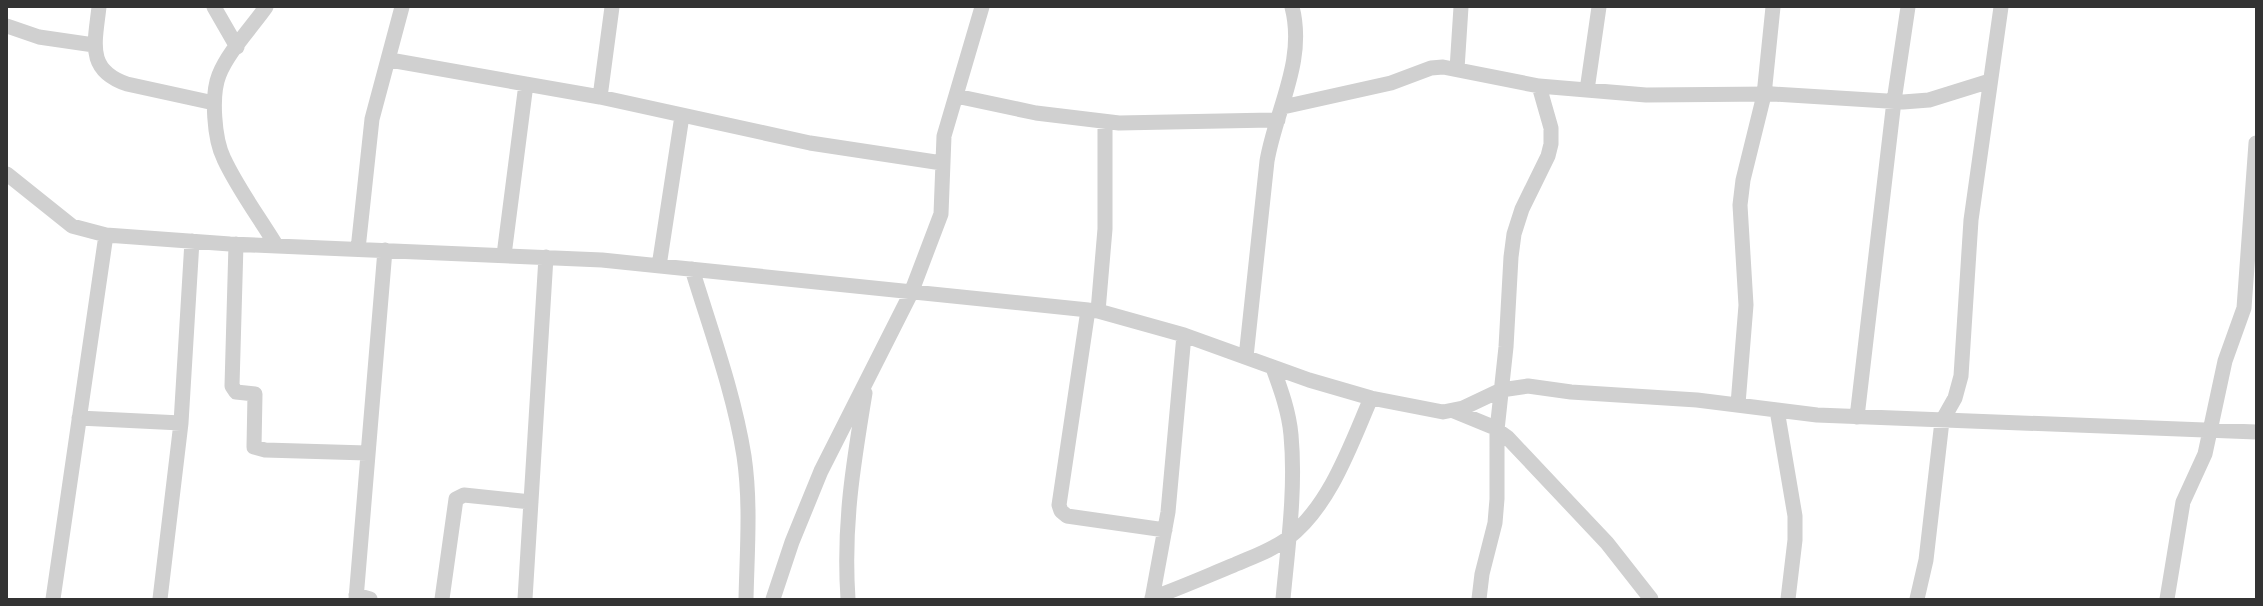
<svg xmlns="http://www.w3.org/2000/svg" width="2263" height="606" font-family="'Asap Condensed',sans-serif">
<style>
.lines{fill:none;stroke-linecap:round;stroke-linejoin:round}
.minor{stroke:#d0d0d0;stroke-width:15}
</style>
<rect width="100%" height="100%" fill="#fff"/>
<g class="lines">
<path class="minor" d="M 99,7 C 95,43 86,70 127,84 L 214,103
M 214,7 L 237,47
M 266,7 C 252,27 228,52 219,75 C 211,95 214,139 224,159 C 238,189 259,217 276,245
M 7,26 L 39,37 L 94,45
M 390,60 L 600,97 L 810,143 L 942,163
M 1457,69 L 1461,7
M 1587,90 L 1599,7
M 956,96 L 1036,113 L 1119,123 L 1278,120
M 600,97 L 612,7
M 1283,107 L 1391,83 L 1431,68 L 1443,67 L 1539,86 L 1646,95 L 1773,94 L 1903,102 L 1929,100 L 1990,81
M 7,174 L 72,226 L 106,235 L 230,244 L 602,260 L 1098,311 L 1184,335 L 1309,380 L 1371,398 L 1443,412 L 1463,408 L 1501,390 L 1528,386 L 1571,392 L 1697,400 L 1817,415 L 2256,432
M 236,244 L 232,386 L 236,392 L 255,394 L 254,447 L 265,450 L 367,453
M 358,249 L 372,119 L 402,7
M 504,255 L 526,84
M 659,266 L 682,116
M 692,269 C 711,331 734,393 744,456 C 751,503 747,552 746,599
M 1088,310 L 1059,505 L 1061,511 L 1067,516 L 1165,530
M 1098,311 L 1105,229 L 1105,122
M 1246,357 L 1267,161 C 1276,109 1306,61 1292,7
M 1273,368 C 1281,390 1289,412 1291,435 C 1296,489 1288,545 1283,599
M 1738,404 L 1746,305 L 1740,205 L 1743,180 L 1764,95 L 1773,7
M 1777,410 L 1795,516 L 1795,540 L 1788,599
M 1454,411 L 1493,427 L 1507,437 L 1607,543 L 1651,599
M 1857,417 L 1894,101 L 1908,7
M 79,418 L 181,423
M 356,595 L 370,599
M 1152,598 C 1180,588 1207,576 1234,565 C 1252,557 1273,550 1288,538 C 1330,506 1351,444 1371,398
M 53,599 L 106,235
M 160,599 L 181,423 L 192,241
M 356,599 L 385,250
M 442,599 L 456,499 L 464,495 L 531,502
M 525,599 L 546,257
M 773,599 L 792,542 L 821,471 L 911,293 L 941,214 L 944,136 L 982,7
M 848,599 C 843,526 853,465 865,393
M 1152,599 L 1168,512 L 1184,335
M 1479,599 L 1482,574 L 1495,523 L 1497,499 L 1497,430 L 1506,347 L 1511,257 L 1514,234 L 1522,209 L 1548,156 L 1551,144 L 1551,128 L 1539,86
M 1917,599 L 1926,560 L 1942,421 L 1955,398 L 1961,376 L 1971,220 L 2001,7
M 2167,599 L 2183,502 L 2205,454 L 2225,361 L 2244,308 L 2256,143"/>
</g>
<rect width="2263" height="606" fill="none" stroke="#333333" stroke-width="16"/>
</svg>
